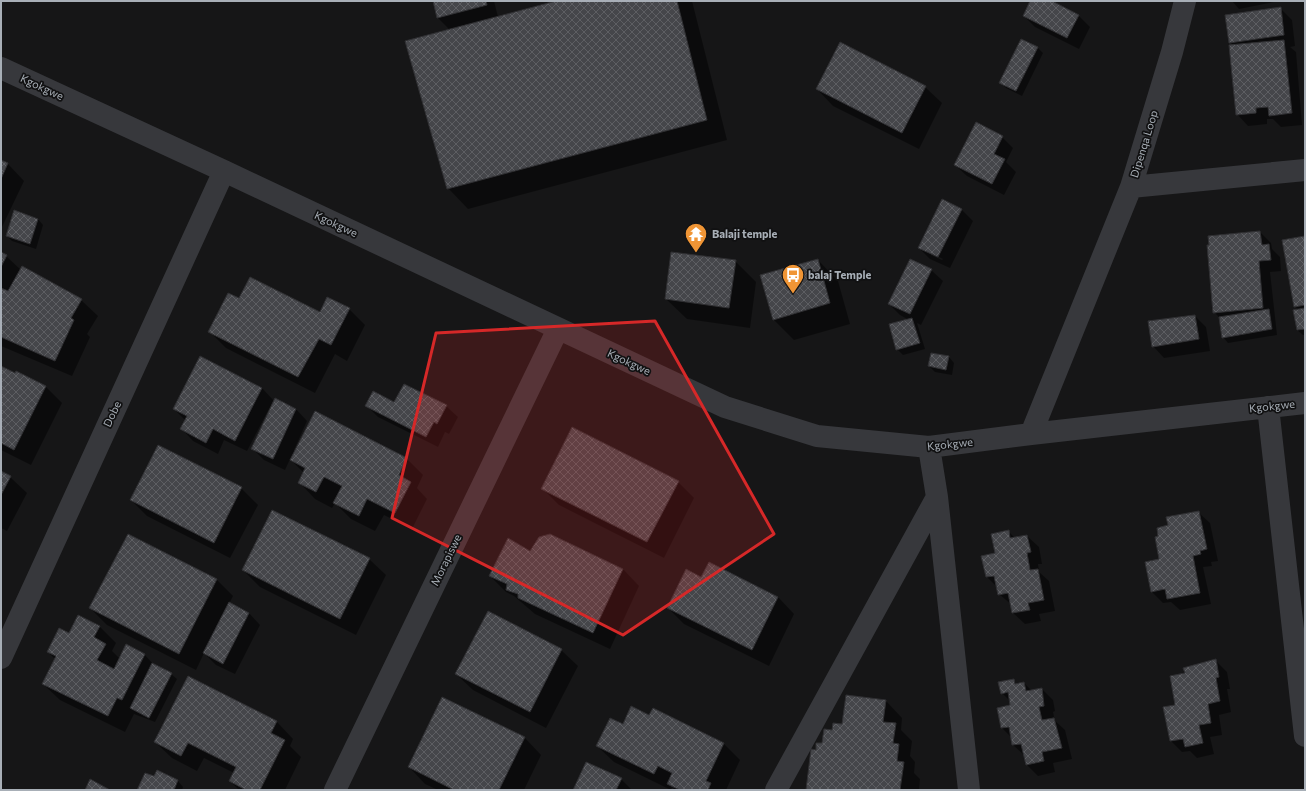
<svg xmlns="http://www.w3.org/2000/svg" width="1306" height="791" font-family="Commissioner,sans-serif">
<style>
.shadow{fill:#0007;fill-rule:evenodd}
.building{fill:url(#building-cross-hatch);stroke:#303033}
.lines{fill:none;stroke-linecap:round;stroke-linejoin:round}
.minor{stroke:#37383c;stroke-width:22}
.marked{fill:#d62828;fill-opacity:0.2;stroke:#d62828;stroke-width:3;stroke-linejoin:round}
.labels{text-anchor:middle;stroke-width:3.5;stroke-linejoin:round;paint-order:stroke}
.street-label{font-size:11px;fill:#a8afb7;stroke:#111112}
.poi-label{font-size:11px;font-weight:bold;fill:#a8afb7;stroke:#111112;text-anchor:start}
</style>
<defs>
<pattern id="building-cross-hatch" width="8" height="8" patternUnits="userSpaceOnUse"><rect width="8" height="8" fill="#45464a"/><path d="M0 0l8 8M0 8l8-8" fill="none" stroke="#5d5e62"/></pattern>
</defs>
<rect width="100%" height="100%" fill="#161617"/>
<path class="shadow" d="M 434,1 L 494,1 L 498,17 L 560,1 L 692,1 L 727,140 L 468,209 L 448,188 L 450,30 L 438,18 Z
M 1031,1 L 1049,1 L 1079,16 L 1090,27 L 1079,49 L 1035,27 L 1024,16 Z
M 1232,1 L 1279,1 L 1239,9 Z
M 1280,8 L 1292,20 L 1295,46 L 1290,47 L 1296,52 L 1302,125 L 1281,127 L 1273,119 L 1267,119 L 1267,124 L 1248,126 L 1237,114 L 1233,45 L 1230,42 Z
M 1037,47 L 1043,53 L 1022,96 L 1006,88 L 1000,82 Z
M 925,87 L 942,103 L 919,149 L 833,106 L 817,89 Z
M 1002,137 L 1013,148 L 1006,162 L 1016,172 L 1004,195 L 967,176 L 955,165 Z
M 1,161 L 8,164 L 24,181 L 1,229 Z
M 961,209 L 973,221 L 950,268 L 930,259 L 919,248 ZM 931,253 L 943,259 L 942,260 L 931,255 Z
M 38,219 L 43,225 L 36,249 L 12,241 L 7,236 Z
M 1260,232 L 1271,243 L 1272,249 L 1280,257 L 1281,271 L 1270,272 L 1277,335 L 1228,343 L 1223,337 L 1220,318 L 1214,312 Z
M 1305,237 L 1305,335 L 1303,335 L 1297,330 L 1299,310 L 1295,306 Z
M 1,253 L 6,256 L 21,270 L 81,300 L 98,316 L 87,334 L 90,337 L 72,376 L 1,346 Z
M 818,260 L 838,281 L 850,324 L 794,340 L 773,319 Z
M 735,261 L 756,282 L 750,328 L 687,319 L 666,299 Z
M 931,270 L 943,281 L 921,325 L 917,323 L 925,349 L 903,355 L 897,349 L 909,320 L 900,315 L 889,304 Z
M 239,299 L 320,314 L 349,309 L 365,325 L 347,361 L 335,354 L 315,393 L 226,348 L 209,331 Z
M 1195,316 L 1206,327 L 1210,351 L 1164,358 L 1153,346 Z
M 949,357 L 954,363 L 952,375 L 935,372 L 929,366 Z
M 1,367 L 15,375 L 16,372 L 46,387 L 62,403 L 31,465 L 1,450 Z
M 262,388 L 274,401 L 275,400 L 296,409 L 307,421 L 294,450 L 295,451 L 315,413 L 407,459 L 423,475 L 417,488 L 427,499 L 412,529 L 384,515 L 375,531 L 351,519 L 335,503 L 332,508 L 315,499 L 299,482 L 304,473 L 290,459 L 285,470 L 264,460 L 253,449 L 274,401 L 273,401 L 247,451 L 224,440 L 218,454 L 193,441 L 182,429 L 186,421 L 174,409 Z
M 395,403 L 446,406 L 458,417 L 449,434 L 445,432 L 438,447 L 378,417 L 366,405 Z
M 1,472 L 10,477 L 27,493 L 7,531 L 1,528 Z
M 678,482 L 694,498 L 664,558 L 559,505 L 542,488 Z
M 241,488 L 258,505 L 230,558 L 147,516 L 131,500 Z
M 1198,512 L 1210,523 L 1218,561 L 1211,562 L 1212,566 L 1203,567 L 1211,604 L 1180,610 L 1171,602 L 1163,603 L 1152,592 L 1160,560 L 1160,537 L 1169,526 Z
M 1008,531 L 1015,538 L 1027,536 L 1039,547 L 1042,564 L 1038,564 L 1039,572 L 1049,581 L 1055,611 L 1039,614 L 1041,621 L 1025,624 L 1013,613 L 1012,605 L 999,594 L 997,587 L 987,577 L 996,554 Z
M 128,535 L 217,580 L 233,596 L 229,604 L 249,613 L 260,625 L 235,674 L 216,665 L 204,653 L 196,670 L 107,625 L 90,608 Z
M 531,552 L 623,569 L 639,586 L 610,649 L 535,614 L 514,596 L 506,592 L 490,576 Z
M 369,559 L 386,575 L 356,635 L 260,587 L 243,570 Z
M 702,578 L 778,597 L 794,614 L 769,666 L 684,624 L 668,608 Z
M 99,626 L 116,643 L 112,651 L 120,659 L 144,654 L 155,666 L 171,674 L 177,679 L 155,722 L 134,714 L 125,732 L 60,700 L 43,684 L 55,659 L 48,652 L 70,634 Z
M 561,650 L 578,666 L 546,728 L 473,690 L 456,674 Z
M 1215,660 L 1227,672 L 1230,689 L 1227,689 L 1231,712 L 1219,715 L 1222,735 L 1210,737 L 1214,754 L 1197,758 L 1190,751 L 1182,752 L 1171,741 L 1176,705 L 1186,674 Z
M 189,677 L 277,722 L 293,739 L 290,746 L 301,757 L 285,790 L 239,790 L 230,781 L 234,773 L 204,758 L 197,771 L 172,758 L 155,742 Z
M 1013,680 L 1018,685 L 1024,683 L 1032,691 L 1042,689 L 1053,700 L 1055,711 L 1053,712 L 1054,717 L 1052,718 L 1065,730 L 1072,759 L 1053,763 L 1055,772 L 1038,776 L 1027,765 L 1025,756 L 1013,745 L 1012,738 L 1002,728 L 1012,706 L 1011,702 L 1002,693 Z
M 847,696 L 886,701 L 902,718 L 901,730 L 912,741 L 910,756 L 915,762 L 914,773 L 920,779 L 919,790 L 807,790 L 817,751 L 833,731 L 843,725 Z
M 443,698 L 525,738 L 541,755 L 524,790 L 438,790 L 425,784 L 409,767 Z
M 650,717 L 724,744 L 740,760 L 726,790 L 675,790 L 672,787 L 671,790 L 614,762 L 597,746 Z
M 157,772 L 178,781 L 183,787 L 182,790 L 138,790 L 154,778 Z
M 621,779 L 632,790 L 574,790 Z"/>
<path class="building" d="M 433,1 L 486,1 L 487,5 L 437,18 Z
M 556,1 L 677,1 L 707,120 L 447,189 L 405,41 Z
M 1030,1 L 1052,1 L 1079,15 L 1067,38 L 1023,16 Z
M 1281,7 L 1284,35 L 1229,43 L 1225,15 Z
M 1021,39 L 1038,47 L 1016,91 L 999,83 Z
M 1284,40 L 1292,113 L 1269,116 L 1268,107 L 1256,108 L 1256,113 L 1236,115 L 1229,45 Z
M 840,42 L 926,86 L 902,133 L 816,89 Z
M 976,122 L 1003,136 L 994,154 L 1005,159 L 992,184 L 954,165 Z
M 1,160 L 8,163 L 1,179 Z
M 942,199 L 962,209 L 938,257 L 918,248 Z
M 14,210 L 38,219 L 30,244 L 6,236 Z
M 1260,231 L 1262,245 L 1269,244 L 1271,260 L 1259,261 L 1263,308 L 1213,313 L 1207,245 L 1209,245 L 1208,236 Z
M 1305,236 L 1305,305 L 1294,307 L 1282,240 Z
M 1,252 L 7,255 L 1,267 Z
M 671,252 L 736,260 L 729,308 L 665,299 Z
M 818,259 L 830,303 L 773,320 L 760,275 Z
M 910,259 L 932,269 L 910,314 L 888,304 Z
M 22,266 L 82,299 L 71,318 L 74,320 L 55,361 L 1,337 L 1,288 L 8,291 Z
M 250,277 L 320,312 L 327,297 L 350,308 L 331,345 L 319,339 L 298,377 L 208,332 L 228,293 L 239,298 Z
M 1305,308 L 1305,329 L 1297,330 L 1293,310 Z
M 1269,309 L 1272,329 L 1222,338 L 1219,317 Z
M 1195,315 L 1199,339 L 1152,347 L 1148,321 Z
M 912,318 L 920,343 L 896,350 L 889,324 Z
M 931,353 L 949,356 L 946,370 L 928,366 Z
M 200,356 L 262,388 L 235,441 L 213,429 L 206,443 L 180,429 L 187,416 L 173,409 Z
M 1,366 L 15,373 L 16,371 L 46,386 L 14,450 L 1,443 Z
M 404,384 L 447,405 L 437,424 L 434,422 L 426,437 L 365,406 L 373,391 L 394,402 Z
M 275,398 L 296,409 L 273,459 L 251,449 Z
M 315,411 L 407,458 L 399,475 L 411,482 L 395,513 L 367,499 L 359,516 L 333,503 L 342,486 L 324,477 L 316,492 L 298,483 L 305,468 L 290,460 Z
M 572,427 L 679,481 L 647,542 L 541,489 Z
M 158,445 L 242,487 L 214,543 L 130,500 Z
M 1,471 L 11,476 L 1,495 Z
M 272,510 L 370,558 L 340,619 L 242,570 Z
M 1199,511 L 1207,549 L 1200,551 L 1201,554 L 1193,556 L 1200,593 L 1167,599 L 1165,589 L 1151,592 L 1145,562 L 1159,559 L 1155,537 L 1158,536 L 1157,528 L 1168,525 L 1166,517 Z
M 1009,530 L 1010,538 L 1027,535 L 1031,552 L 1027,553 L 1030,570 L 1038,569 L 1044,600 L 1028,603 L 1030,610 L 1012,613 L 1008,593 L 998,595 L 994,576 L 986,577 L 981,556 L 995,553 L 991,534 Z
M 128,534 L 217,579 L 179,654 L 89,608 Z
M 550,534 L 623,569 L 593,633 L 518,598 L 518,594 L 506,590 L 507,584 L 489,576 L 508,538 L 530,551 L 539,537 Z
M 709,562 L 778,597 L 752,650 L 667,608 L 686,569 L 701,577 Z
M 229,602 L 249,613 L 223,664 L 203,653 Z
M 488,611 L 562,649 L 530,712 L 455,674 Z
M 78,615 L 100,626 L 94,637 L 106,644 L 97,660 L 114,669 L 126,644 L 145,654 L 122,700 L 117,698 L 108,716 L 42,684 L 56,656 L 47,652 L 59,628 L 69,633 Z
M 1216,659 L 1219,677 L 1216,678 L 1220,701 L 1208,704 L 1211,723 L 1199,725 L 1203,743 L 1185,747 L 1183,739 L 1170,741 L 1163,707 L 1175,705 L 1170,676 L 1185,673 L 1183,668 Z
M 152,663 L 172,673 L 149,718 L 130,708 Z
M 188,676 L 277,721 L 271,733 L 285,740 L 260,790 L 246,790 L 229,781 L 236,767 L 188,743 L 181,756 L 154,742 Z
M 1014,679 L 1015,684 L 1024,682 L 1026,691 L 1042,688 L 1044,706 L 1039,707 L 1042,720 L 1054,718 L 1062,748 L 1042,752 L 1044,761 L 1026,765 L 1021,744 L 1012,745 L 1009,727 L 1001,728 L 997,708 L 1010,705 L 1008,692 L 1001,694 L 998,682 Z
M 846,695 L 886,700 L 883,722 L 896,723 L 893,743 L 899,744 L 897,761 L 904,762 L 900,790 L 806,790 L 811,749 L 816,750 L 816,743 L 822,743 L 824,729 L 832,730 L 833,723 L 842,724 Z
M 442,697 L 525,737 L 499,790 L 454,790 L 408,767 Z
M 631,706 L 649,715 L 653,708 L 724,743 L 706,781 L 711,783 L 708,790 L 680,790 L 667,784 L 672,773 L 658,766 L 654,774 L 596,746 L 610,718 L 623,724 Z
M 586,762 L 622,778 L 616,790 L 573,790 Z
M 157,770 L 178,780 L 174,790 L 137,790 L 145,773 L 154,776 Z
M 90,779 L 110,790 L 85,790 Z"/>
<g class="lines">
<path class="minor" d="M 1,68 L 224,171 L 725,407 L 817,436 L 929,447 L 1031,434 L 1305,403
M 1131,187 L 1305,170
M 1268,407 L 1305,736
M 1031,434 L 1131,187 L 1172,52 L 1185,1
M 929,447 L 937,497 L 969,790
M 1,658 L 224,171
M 335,790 L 558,329
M 776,790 L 937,497"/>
</g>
<path class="marked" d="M 655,321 L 774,534 L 623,635 L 392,518 L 436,333 Z"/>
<defs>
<g id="temple-pin" transform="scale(1.15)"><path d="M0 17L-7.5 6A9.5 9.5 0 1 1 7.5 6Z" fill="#f09535" stroke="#111112"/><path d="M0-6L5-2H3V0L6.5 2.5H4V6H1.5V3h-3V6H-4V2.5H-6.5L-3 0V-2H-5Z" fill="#fff"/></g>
<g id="bus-pin" transform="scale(1.15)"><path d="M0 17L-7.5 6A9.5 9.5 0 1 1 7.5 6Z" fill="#f09535" stroke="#111112"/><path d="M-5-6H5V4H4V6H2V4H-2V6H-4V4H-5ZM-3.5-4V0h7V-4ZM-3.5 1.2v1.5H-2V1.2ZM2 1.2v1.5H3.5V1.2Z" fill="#fff"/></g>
</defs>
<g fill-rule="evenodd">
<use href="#temple-pin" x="696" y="234"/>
<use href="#bus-pin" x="793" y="275"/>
</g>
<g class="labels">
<g class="street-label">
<text transform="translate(42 87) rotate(25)" y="4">Kgokgwe</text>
<text transform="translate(1144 144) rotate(-73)" y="4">Dipenqa Loop</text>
<text transform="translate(336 224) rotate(25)" y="4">Kgokgwe</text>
<text transform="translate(629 362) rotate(25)" y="4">Kgokgwe</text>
<text transform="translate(1272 406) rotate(-6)" y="4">Kgokgwe</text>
<text transform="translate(112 414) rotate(-65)" y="4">Dobe</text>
<text transform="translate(950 444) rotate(-6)" y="4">Kgokgwe</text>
<text transform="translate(446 560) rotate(-64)" y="4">Morapiswe</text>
</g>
<g class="poi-label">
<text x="712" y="238">Balaji temple</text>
<text x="808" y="279">balaj Temple</text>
</g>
</g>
<rect width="1306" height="791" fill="none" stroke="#a8afb7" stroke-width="4"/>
</svg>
